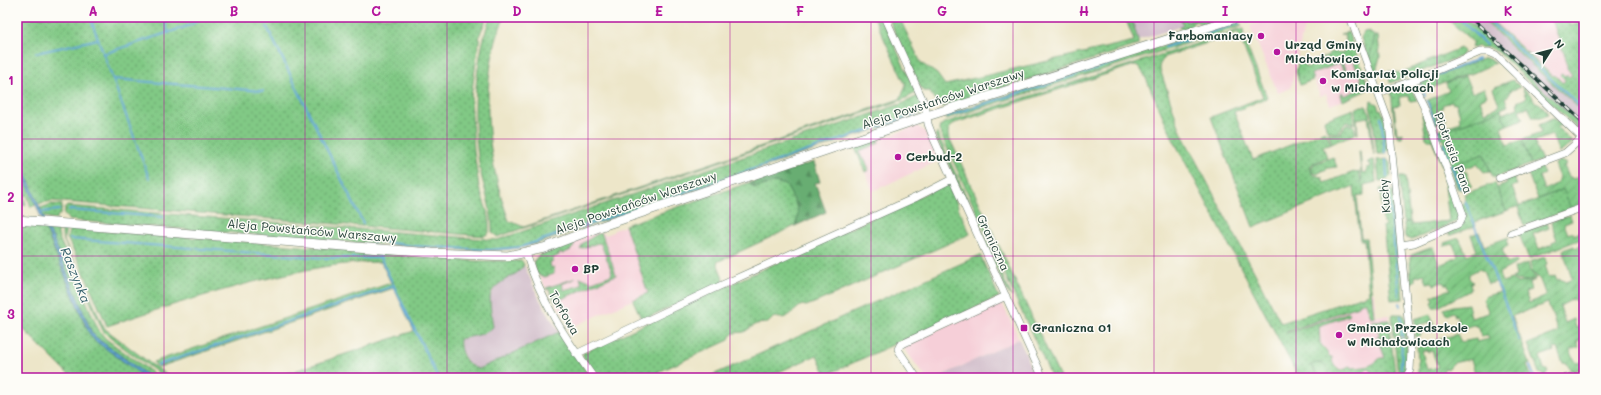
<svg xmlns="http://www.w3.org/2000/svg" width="1601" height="395" font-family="Mali,sans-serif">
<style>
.built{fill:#f6cfd8}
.industrial{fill:#d1bdca}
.grass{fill:url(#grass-dots);stroke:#50835c;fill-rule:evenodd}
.forest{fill:url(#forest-firs);stroke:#447553}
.park{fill:#81c985;stroke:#50835c}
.garden{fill:url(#garden-furrows);stroke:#50835c;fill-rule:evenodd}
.water{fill:url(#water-rules);stroke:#407286}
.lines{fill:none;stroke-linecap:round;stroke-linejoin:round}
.stream{stroke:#62a7d7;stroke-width:2}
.minor-casing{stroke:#677868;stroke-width:8}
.tertiary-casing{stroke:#677868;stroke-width:10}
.minor{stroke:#fff;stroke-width:7}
.tertiary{stroke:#fff;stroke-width:9}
.rail-casing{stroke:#1f3d34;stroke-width:3.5}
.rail{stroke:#fdfcf7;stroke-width:2;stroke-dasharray:6;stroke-linecap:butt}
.grid{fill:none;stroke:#b5179e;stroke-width:1;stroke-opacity:0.55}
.poi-dot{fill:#b5179e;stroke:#fdfcf7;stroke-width:1.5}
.labels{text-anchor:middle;stroke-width:3;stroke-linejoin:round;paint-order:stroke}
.poi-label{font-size:12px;font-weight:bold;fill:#1f3d34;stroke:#fdfcf7;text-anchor:start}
.street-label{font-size:12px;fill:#1f3d34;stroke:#fdfcf7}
.water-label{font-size:13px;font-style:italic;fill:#36626d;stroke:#fdfcf7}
.neatline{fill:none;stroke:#b5179e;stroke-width:1.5}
.grid-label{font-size:13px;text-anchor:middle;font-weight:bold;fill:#b5179e}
</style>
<defs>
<pattern id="grass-dots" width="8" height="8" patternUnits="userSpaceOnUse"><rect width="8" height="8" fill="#81c985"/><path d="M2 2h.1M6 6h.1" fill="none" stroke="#69a46e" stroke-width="1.8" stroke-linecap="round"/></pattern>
<pattern id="forest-firs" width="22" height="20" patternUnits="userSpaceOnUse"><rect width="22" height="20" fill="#68ad72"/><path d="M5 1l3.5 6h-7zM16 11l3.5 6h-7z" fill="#558e5e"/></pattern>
<pattern id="garden-furrows" width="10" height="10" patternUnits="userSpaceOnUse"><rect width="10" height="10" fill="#81c985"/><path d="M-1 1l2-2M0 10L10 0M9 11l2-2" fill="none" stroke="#69a46e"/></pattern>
<pattern id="water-rules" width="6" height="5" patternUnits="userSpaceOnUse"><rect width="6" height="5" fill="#62a7d7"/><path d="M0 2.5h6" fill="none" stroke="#5089af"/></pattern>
</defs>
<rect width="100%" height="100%" fill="#fdfcf7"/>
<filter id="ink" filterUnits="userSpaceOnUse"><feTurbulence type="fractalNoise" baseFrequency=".025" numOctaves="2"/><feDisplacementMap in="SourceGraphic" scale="8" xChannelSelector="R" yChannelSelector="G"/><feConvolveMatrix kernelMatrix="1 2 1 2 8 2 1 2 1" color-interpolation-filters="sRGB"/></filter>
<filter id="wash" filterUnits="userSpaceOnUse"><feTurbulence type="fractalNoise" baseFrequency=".012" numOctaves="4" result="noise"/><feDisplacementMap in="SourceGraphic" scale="16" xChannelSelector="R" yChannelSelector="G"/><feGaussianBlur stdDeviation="0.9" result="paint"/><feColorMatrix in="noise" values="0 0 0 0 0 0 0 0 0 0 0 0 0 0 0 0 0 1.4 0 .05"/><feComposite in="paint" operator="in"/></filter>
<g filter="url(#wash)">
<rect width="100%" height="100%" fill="#ede6c9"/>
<path class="built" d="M 1280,17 L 1306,17 L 1291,88 L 1278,93 L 1250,26 Z
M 1487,17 L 1551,17 L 1574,81 L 1562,86 Z
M 1355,52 L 1366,80 L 1357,95 L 1330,105 L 1326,94 L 1320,96 L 1314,80 L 1309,81 L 1305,72 Z
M 917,126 L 927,133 L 938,161 L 873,191 L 855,147 Z
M 625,226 L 648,293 L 572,327 L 546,288 L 532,264 L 533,259 L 536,256 L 600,231 L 601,234 L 604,233 L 606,235 L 613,232 L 614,230 Z
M 1374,292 L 1376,316 L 1389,315 L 1394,370 L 1391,378 L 1310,378 L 1281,323 Z
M 1001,301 L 1019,339 L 937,378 L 926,378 L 903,347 L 904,345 Z"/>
<path class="industrial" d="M 1131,17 L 1210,17 L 1138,40 Z
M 1464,17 L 1480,17 L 1557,88 L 1584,113 L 1584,128 Z
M 524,265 L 540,300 L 559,332 L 479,369 L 474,368 L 469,364 L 461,351 L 460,339 L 480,335 L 493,327 L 490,298 L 494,289 L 501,281 L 515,274 Z
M 1019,339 L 1027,357 L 1027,359 L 1036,378 L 937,378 Z"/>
<path class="grass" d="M 17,17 L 487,17 L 480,34 L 471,97 L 474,151 L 479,187 L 489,217 L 489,233 L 484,236 L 52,201 L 38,204 L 17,151 Z
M 490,17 L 504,17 C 478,81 486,157 509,221 L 524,227 L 900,99 L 906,86 L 874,17 L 882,17 L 916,93 L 902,100 L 497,237 L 492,232 C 493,211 484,190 480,169 C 471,118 474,66 490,17 Z
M 888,17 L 899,17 L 921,63 L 937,74 L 945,85 L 1134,41 L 1125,17 L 1131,17 L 1138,40 L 1138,45 L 941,107 L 940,103 L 935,100 L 929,91 L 923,91 L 921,88 Z
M 1180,17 L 1185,17 L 1186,22 L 1204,17 L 1216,17 L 1216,19 L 1200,25 L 1197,21 L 1192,23 L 1192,27 L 1181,30 L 1179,27 L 1183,26 Z
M 1445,17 L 1464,17 L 1584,128 L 1584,135 L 1498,52 L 1488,47 L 1480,48 L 1479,46 L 1474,48 L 1471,47 L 1474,43 Z
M 1480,17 L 1488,17 L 1546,70 L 1551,75 L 1556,76 L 1563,83 L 1565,80 L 1560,75 L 1562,74 L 1565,77 L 1567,75 L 1569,77 L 1572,75 L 1567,68 L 1567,62 L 1551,17 L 1567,17 L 1570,26 L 1584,22 L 1584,113 Z
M 1237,22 L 1242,26 L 946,119 L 944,115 Z
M 1243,29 L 1244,39 L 1267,97 L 1266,98 L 1234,112 L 1253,160 L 1325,131 L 1331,144 L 1323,147 L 1327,157 L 1312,164 L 1310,169 L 1313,175 L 1322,177 L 1324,183 L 1354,172 L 1354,173 L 1359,171 L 1361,183 L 1362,183 L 1359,151 L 1360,151 L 1362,173 L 1367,172 L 1367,168 L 1371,167 L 1370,163 L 1367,163 L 1369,161 L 1374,160 L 1376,182 L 1364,185 L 1364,195 L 1357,196 L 1361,238 L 1366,238 L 1374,317 L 1371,317 L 1365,301 L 1358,304 L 1358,306 L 1286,332 L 1287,333 L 1349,312 L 1350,315 L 1319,326 L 1320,343 L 1330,357 L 1332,357 C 1332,368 1341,374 1350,366 L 1351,368 C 1363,367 1371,368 1380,358 L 1385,358 L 1379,341 L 1391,340 L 1395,372 L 1393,378 L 1386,378 L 1389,377 L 1387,372 L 1384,374 L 1383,378 L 1371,378 L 1372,372 L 1368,369 L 1363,373 L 1364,378 L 1336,378 L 1330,376 L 1321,363 L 1317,363 L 1312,365 L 1318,378 L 1299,378 L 1173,139 L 1144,74 L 1138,66 L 1135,65 L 955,123 C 950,126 948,129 948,135 L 1060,378 L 1052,378 L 939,130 L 940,126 L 944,123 ZM 1238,33 L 1263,97 L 1211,117 L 1253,227 L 1354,186 L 1360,240 L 1364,240 L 1369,294 L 1281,323 L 1182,134 L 1176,118 L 1159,66 L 1164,57 Z
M 1370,31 L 1370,33 L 1375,36 L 1369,60 L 1361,38 L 1364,32 Z
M 1348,32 L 1368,84 L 1367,90 L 1343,101 L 1341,95 L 1342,92 L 1344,96 L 1358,90 L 1356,83 L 1362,80 L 1352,58 L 1342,62 L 1347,74 L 1345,75 L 1340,63 L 1311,74 L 1313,80 L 1300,85 L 1296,72 L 1299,59 L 1301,58 L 1306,68 L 1311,66 L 1309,62 L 1329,56 L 1329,53 L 1337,51 L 1338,54 L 1344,52 L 1343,49 L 1348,47 L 1344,34 L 1340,34 Z
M 1460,48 L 1465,52 L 1462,53 L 1461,56 L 1390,83 L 1389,71 L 1400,73 Z
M 1485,58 L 1491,60 L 1495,63 L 1471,74 L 1464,75 L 1424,91 L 1422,82 Z
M 1405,87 L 1411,89 L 1417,100 L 1410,101 L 1409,96 L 1399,97 L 1400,105 L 1394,106 L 1397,134 L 1403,133 L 1402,138 L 1399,138 L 1395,131 L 1391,90 Z
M 918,96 C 921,102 926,108 921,114 L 542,242 C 507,253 478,251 442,249 L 68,220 L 68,217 L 64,215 L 65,208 L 67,206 L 497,240 L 904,103 Z
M 1371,101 L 1377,104 L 1379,110 L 1381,109 L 1386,121 L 1389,149 L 1385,154 L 1377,154 L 1372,113 L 1370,108 Z
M 1361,106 L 1366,106 L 1370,113 L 1374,155 L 1368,117 L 1357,119 L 1358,134 L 1357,134 L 1355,109 Z
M 1353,109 L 1354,124 L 1349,122 L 1345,123 L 1338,133 L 1327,131 L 1324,120 Z
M 1501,110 L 1507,125 L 1501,128 L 1507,145 L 1522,140 L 1531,164 L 1493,178 L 1484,154 L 1453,165 L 1462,189 L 1459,189 L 1457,188 L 1449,166 L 1452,163 L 1450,159 L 1446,157 L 1442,144 L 1444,142 L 1442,138 L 1438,137 L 1437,130 L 1439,129 L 1441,132 Z
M 1423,114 L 1461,213 L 1457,221 L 1412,240 L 1405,237 L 1404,223 L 1411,222 L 1411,225 L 1449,221 L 1443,169 L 1432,140 L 1428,140 L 1426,138 L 1422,115 Z
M 1348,124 C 1355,124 1355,129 1355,134 L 1332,143 L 1328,133 L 1333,134 L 1340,134 L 1345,126 Z
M 937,133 L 1012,297 L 1007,291 L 935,135 Z
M 878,139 L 879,143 L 859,151 L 862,159 L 865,159 L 869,170 L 865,172 L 855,147 Z
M 1333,157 L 1337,167 L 1328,168 L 1317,174 L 1313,173 L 1311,169 L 1314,164 Z
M 17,159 L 36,205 L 31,207 L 27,195 L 24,196 L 26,205 L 17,206 Z
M 1387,159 L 1390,163 L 1391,176 L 1387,180 L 1379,181 L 1377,160 Z
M 1399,177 L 1405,177 L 1410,221 L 1404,222 Z
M 775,182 L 786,185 L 795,202 L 799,216 L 795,226 L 717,262 L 724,282 L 642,320 L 633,300 L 648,293 L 625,225 L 748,183 L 755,188 Z
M 948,183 L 950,184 L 959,210 L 970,234 L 819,301 L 806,306 L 802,305 C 796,308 789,318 781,318 C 779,318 776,317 774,317 L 768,323 L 756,324 L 744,332 L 734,333 L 730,336 L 729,340 L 727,341 L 645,378 L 597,378 L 583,356 L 583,353 Z
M 1495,183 L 1506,211 L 1475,222 L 1476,226 L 1451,235 L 1449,235 L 1449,231 L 1459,227 L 1463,203 L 1466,199 L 1464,194 Z
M 1387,188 L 1393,191 L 1403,299 L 1391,300 L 1383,226 L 1385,225 L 1383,223 L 1380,189 Z
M 1564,189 L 1571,209 L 1524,226 L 1518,207 Z
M 52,204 L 62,205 L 61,214 L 57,216 L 57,219 L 44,217 L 40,208 Z
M 17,224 L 44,226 L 85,325 L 94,340 L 146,378 L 72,378 L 17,323 Z
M 47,226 L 58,227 L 58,235 L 60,240 L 99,331 L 106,339 L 160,378 L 151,378 L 98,339 L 92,333 L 54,241 L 54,238 L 52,237 Z
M 64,227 L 66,227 L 64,241 L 78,269 L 104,328 L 151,364 L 172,378 L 165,378 L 109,337 L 103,331 L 62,236 L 62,230 Z
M 70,228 L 376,252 L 377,254 L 474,261 L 522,261 L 524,265 C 522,268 519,272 515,274 C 506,280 490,286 490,299 C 490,307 492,319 493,327 C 485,336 471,336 460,339 C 458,351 467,367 479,369 L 559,332 L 591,378 L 274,378 L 414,331 L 394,288 L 159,367 L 153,362 L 391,283 L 381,262 C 335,262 294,272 249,283 C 201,296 154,310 107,326 L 82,268 L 67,238 Z
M 601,232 L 616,275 L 559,300 L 557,296 L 555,298 L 557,301 L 555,302 L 549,289 L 547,290 L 546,288 L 576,278 L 562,284 L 564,290 L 582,285 L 580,277 L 592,282 L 611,275 L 612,272 L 601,244 L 598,243 L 580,249 L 583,243 Z
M 573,243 L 574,246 L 571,250 L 562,254 L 562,252 L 559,253 L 559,255 L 553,258 L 553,262 L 550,263 L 551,268 L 554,267 L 554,274 L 545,277 L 537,274 L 533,262 L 538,256 Z
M 980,255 L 999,297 L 826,375 L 817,355 L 765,378 L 706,378 Z
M 1392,314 L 1402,314 L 1405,316 L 1406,336 L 1394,337 Z
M 1390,320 L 1391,338 L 1378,339 L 1377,337 L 1380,336 L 1376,325 L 1374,326 L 1372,321 Z
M 1407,338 L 1407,363 L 1405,371 L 1401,378 L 1397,378 L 1398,374 L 1394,339 Z"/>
<path class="forest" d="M 814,162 L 820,182 L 815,183 L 826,212 L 795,226 C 802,209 794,201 786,185 L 775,182 L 755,188 L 748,183 Z"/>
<path class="park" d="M 1317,363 L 1325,365 L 1330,376 L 1336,378 L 1320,378 L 1311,365 Z"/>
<path class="garden" d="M 1375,36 L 1378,36 L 1380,57 L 1375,75 L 1369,60 Z
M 1465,76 L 1472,93 L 1484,88 L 1487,96 L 1480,100 L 1485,112 L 1500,106 L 1493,89 L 1495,87 L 1513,80 L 1520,87 L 1510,91 L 1510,94 L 1505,98 L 1508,106 L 1501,109 L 1501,110 L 1440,132 L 1439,129 L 1461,122 L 1459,116 L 1460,115 L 1456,103 L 1453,104 L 1452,102 L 1442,105 L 1443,108 L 1438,110 L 1442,119 L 1445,118 L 1446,121 L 1437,124 L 1428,100 L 1449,91 L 1446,83 Z
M 1522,87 L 1532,96 L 1535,102 C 1542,103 1546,110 1548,115 L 1543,117 L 1533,117 L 1528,107 L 1519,110 L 1523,119 L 1507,125 L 1502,114 L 1518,108 L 1517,102 L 1526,98 Z
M 1552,119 L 1555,119 L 1562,125 L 1557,127 L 1572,142 L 1571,145 L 1559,153 L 1552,135 L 1535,141 L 1536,146 L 1535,146 L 1542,160 L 1531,164 L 1522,140 L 1541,133 L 1539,125 Z
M 1484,154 L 1490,171 L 1484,172 L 1477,164 L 1463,169 L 1464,173 L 1466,171 L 1472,186 L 1462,190 L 1453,165 Z
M 1560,161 L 1567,164 L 1564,166 L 1569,177 L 1571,177 L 1573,179 L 1581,176 L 1582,174 L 1584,173 L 1584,185 L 1580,187 L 1584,199 L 1584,204 L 1571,209 L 1563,189 L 1538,199 L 1527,171 L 1540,166 L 1544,174 L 1539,176 L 1544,190 L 1558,183 L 1557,180 L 1560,178 L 1555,164 Z
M 1513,176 L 1517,185 L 1512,187 L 1519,206 L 1506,211 L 1497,188 L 1506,184 L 1507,178 Z
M 1570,215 L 1572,221 L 1564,224 L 1568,234 L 1573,232 L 1574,235 L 1584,230 L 1584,238 L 1529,259 L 1519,234 L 1547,223 L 1549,228 L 1533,234 L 1539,249 L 1552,244 L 1552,242 L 1557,240 L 1551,222 Z
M 1479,232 L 1484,246 L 1509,237 L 1507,242 L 1508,246 L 1502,249 L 1507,263 L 1516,260 L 1517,263 L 1499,273 L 1502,282 L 1511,279 L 1518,283 L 1535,280 L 1529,283 L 1531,290 L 1525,292 L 1529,303 L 1546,296 L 1540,280 L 1532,272 L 1530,262 L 1545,257 L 1547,264 L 1545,265 L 1549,277 L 1555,275 L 1557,280 L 1560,279 L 1566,282 L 1572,279 L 1563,250 L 1574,246 L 1576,248 L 1584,242 L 1584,299 L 1577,302 L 1573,299 L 1560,306 L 1565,323 L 1574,319 L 1576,328 L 1584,326 L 1584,339 L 1577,341 L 1579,347 L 1570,350 L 1575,361 L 1578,363 L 1582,362 L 1581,369 L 1571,371 L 1566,362 L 1563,363 L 1557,348 L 1553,349 L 1554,351 L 1540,356 L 1544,369 L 1548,371 L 1545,376 L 1539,373 L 1528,344 L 1558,332 L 1548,303 L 1512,316 L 1530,364 L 1527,365 L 1532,378 L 1465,378 L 1473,376 L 1473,374 L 1475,373 L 1471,359 L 1453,363 L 1448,369 L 1445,368 L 1442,373 L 1424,378 L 1418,377 L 1418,362 L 1417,347 L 1429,343 L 1430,345 L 1435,344 L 1434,341 L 1457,334 L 1461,342 L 1476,339 L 1477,342 L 1489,339 L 1488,335 L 1481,337 L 1479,327 L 1473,325 L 1457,330 L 1455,326 L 1457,326 L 1456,322 L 1458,321 L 1457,316 L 1455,317 L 1454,313 L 1452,312 L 1448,315 L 1445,313 L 1444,309 L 1453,306 L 1468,304 L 1471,318 L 1489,313 L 1483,299 L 1486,296 L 1500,292 L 1496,282 L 1488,284 L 1483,271 L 1479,269 L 1469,274 L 1469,278 L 1473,282 L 1470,283 L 1471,287 L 1469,291 L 1440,306 L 1433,308 L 1431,302 L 1433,301 L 1432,296 L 1450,289 L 1448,284 L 1444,284 L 1443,282 L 1434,285 L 1433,282 L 1427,283 L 1424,274 L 1415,277 L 1415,281 L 1411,283 L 1410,258 L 1411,255 L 1433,247 L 1439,265 L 1456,258 L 1458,256 L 1453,244 L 1445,246 L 1444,243 L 1459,238 L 1467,255 L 1477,251 L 1471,235 ZM 1428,350 L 1428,352 L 1432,351 L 1438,367 L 1427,370 L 1422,351 Z
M 1528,263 L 1530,271 L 1536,278 C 1528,280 1520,283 1512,278 L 1516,276 L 1514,268 Z
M 1430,314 L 1436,330 L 1431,331 L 1430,322 L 1418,325 L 1421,335 L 1416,337 L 1415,319 Z"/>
<path class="water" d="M 17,152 L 52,237 L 54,238 L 54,241 L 92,333 L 98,339 L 151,378 L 146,378 L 94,340 L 89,333 L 17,159 Z"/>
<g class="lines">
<path class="stream" d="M 90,17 L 149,178
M 163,17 L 169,33
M 261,17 L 265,23
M 1355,17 L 1356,20
M 1458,17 L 1486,45
M 1485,17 L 1584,110
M 1247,21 L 1260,17
M 267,27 L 363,223
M 1165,47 L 1239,23
M 36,53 L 98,39
M 103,54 L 191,25 L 202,17
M 113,79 L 263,91
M 1422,81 L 1478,59
M 1421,85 L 1421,88
M 1423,92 L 1425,96
M 1427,101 L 1435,124
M 947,116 L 1119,61
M 1381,117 L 1385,153
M 1438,130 L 1440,137
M 1443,144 L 1448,157
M 1386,160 L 1387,177
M 1451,164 L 1460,188
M 1389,192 L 1399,296
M 1465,201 L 1475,225
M 69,210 L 163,217
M 41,212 L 59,210
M 1475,227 L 1488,260
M 368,235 L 374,243
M 70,239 L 325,258 L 380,258
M 384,242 L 414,246 L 489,250 L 521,247 L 917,114
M 379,255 L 438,378
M 1489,261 L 1498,286
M 1499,287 L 1509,314
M 1399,303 L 1400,306
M 1401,316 L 1402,336
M 1510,316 L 1519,340
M 158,365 L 394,286
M 1530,366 L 1535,378
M 1401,369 L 1402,339"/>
</g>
</g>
<g filter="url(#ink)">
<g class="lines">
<g class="minor-casing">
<path id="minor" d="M 885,17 L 925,105 L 928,124 L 933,137 L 1043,378
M 1350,17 L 1389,123 L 1411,351 L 1410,370 L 1406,378
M 1378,93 L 1412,81 L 1480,52 L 1489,52 L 1496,55 L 1584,140
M 1499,178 L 1565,153 L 1582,138
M 1511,233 L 1584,207
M 1401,245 L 1414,243 L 1458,224 L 1461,221 L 1463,214 L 1424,106 L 1412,81
M 526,253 C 540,300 566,339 594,378
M 576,354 L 713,289 L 917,197 L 952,179
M 917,378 L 899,351 L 898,349 L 900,345 L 1006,296
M 1566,378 L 1584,375"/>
</g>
<g class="tertiary-casing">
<path id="tertiary" d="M 17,220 L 432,253 L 508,256 L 544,248 L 599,227 L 927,116 L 1239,17"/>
</g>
<use href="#minor" class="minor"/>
<use href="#tertiary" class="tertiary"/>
<g class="rail-casing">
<path id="rail" d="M 1470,17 L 1584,123"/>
</g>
<use href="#rail" class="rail"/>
</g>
</g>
<path class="grid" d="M 164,17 L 164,378M 305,17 L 305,378M 447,17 L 447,378M 588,17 L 588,378M 730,17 L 730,378M 871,17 L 871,378M 1013,17 L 1013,378M 1154,17 L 1154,378M 1296,17 L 1296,378M 1437,17 L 1437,378M 17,139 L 1584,139M 17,256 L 1584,256"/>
<g class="poi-dot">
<circle cx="1261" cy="36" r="4"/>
<circle cx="1277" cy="52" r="4"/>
<circle cx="1323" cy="81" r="4"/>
<circle cx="898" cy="157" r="4"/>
<circle cx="575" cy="269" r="4"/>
<rect x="1020" y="324" width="8" height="8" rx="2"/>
<circle cx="1339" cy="335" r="4"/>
</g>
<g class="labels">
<g class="poi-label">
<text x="1253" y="40" text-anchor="end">Farbomaniacy</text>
<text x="1285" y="49">Urząd Gminy<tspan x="1285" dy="14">Michałowice</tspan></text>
<text x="1331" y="78">Komisariat Policji<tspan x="1331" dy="14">w Michałowicach</tspan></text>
<text x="906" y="161">Cerbud-2</text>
<text x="583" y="273">BP</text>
<text x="1032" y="332">Graniczna 01</text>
<text x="1347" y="332">Gminne Przedszkole<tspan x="1347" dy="14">w Michałowicach</tspan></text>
</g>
<g class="street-label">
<text transform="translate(943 99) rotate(-18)" y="4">Aleja Powstańców Warszawy</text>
<text transform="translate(1453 153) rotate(69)" y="4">Piotrusia Pana</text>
<text transform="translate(1385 196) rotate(-95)" y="4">Kuchy</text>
<text transform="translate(636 203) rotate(-19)" y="4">Aleja Powstańców Warszawy</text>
<text transform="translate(312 231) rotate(5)" y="4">Aleja Powstańców Warszawy</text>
<text transform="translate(993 243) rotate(65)" y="4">Graniczna</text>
<text transform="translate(564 313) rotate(60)" y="4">Torfowa</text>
</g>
<g class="water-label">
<text transform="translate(76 275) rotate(68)" y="5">Raszynka</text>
</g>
</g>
<rect width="1601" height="395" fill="none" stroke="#fdfcf7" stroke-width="44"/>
<g transform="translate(1551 50) rotate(54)" stroke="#fdfcf7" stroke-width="3" paint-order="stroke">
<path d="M0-3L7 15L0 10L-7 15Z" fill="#1f3d34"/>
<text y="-6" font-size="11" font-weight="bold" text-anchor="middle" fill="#1f3d34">N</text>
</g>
<rect x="22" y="22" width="1557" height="351" class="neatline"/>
<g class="grid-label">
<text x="93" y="16">A</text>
<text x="234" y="16">B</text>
<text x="376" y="16">C</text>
<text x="517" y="16">D</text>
<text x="659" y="16">E</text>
<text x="800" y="16">F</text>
<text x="942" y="16">G</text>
<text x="1084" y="16">H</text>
<text x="1225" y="16">I</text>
<text x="1367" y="16">J</text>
<text x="1508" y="16">K</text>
<text x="11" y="85">1</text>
<text x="11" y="202">2</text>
<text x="11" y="319">3</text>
</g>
</svg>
